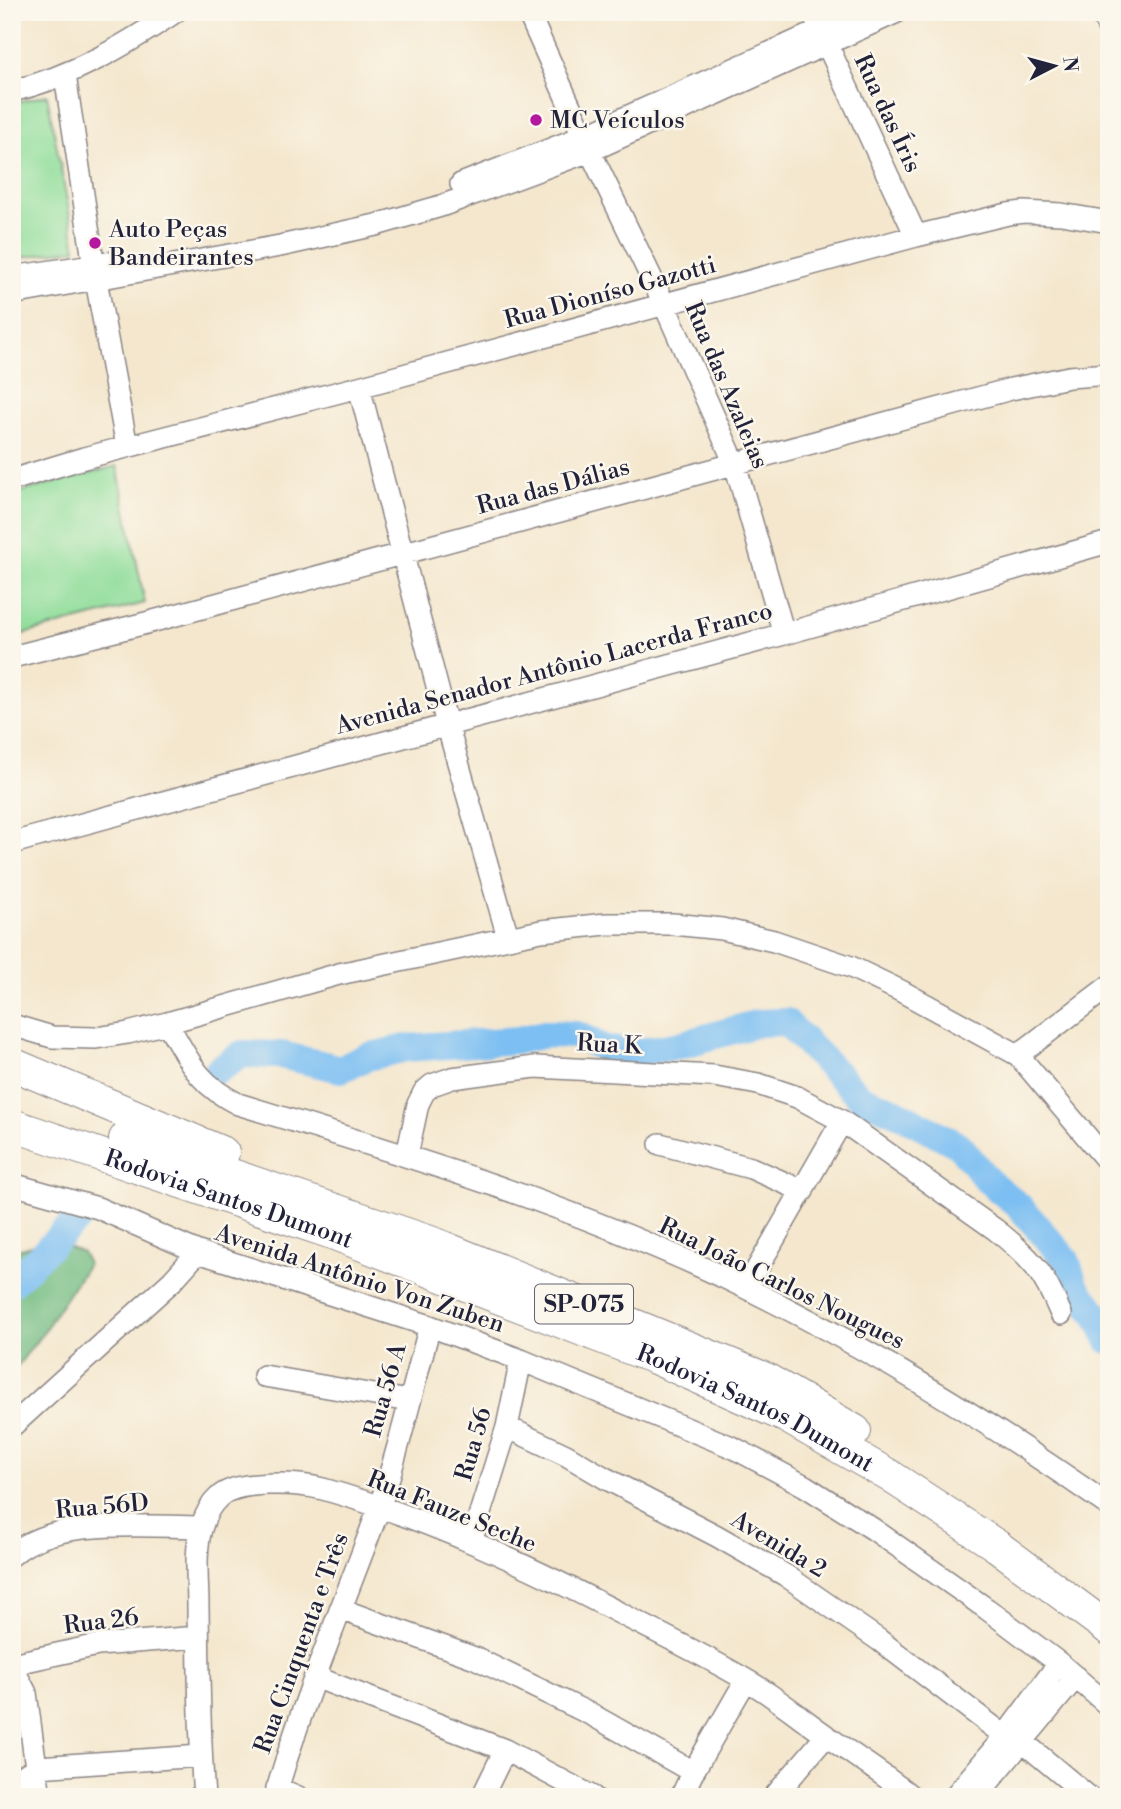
<svg xmlns="http://www.w3.org/2000/svg" width="1121" height="1809" font-family="'Libre Bodoni',serif">
<style>
.green{fill:#8fdd9a;stroke:#58806a;stroke-width:2}
.forest{fill:#73bc82;stroke:#4a6f5e;stroke-width:2}
.lines{fill:none;stroke-linecap:round;stroke-linejoin:round}
.river{stroke:#7dbff2;stroke-width:28}
.minor-casing{stroke:#8b8484;stroke-width:24}
.highway-casing{stroke:#8b8484;stroke-width:34}
.minor{stroke:#fff;stroke-width:21}
.highway{stroke:#fff;stroke-width:32}
.poi-dot{fill:#b5179e;stroke:#fbf7ec;stroke-width:2.5}
.labels{text-anchor:middle;stroke-width:5;stroke-linejoin:round;paint-order:stroke}
.shield{fill:#fbf7ec;stroke:#636270;stroke-width:2}
.shield-label{font-size:23px;font-weight:bold;fill:#22223b}
.street-label{font-size:24px;fill:#22223b;stroke:#fbf7ec}
.poi-label{font-size:24px;fill:#22223b;stroke:#fbf7ec;text-anchor:start}
</style>
<rect width="100%" height="100%" fill="#fbf7ec"/>
<filter id="ink" filterUnits="userSpaceOnUse"><feTurbulence type="fractalNoise" baseFrequency=".0143" numOctaves="2"/><feDisplacementMap in="SourceGraphic" scale="14" xChannelSelector="R" yChannelSelector="G"/><feConvolveMatrix kernelMatrix="1 2 1 2 8 2 1 2 1" color-interpolation-filters="sRGB"/></filter>
<filter id="wash" filterUnits="userSpaceOnUse"><feTurbulence type="fractalNoise" baseFrequency=".00686" numOctaves="4" result="noise"/><feDisplacementMap in="SourceGraphic" scale="28" xChannelSelector="R" yChannelSelector="G"/><feGaussianBlur stdDeviation="1.57" result="paint"/><feColorMatrix in="noise" values="0 0 0 0 0 0 0 0 0 0 0 0 0 0 0 0 0 1.4 0 .05"/><feComposite in="paint" operator="in"/></filter>
<g filter="url(#wash)">
<rect width="100%" height="100%" fill="#f4e7ce"/>
<path class="green" d="M 47,95 L 76,249 L 12,259 L 12,103 Z
M 117,466 L 145,603 L 12,637 L 12,494 Z"/>
<path class="forest" d="M 36,1244 L 61,1245 L 82,1252 L 88,1264 L 42,1334 L 12,1373 L 12,1252 Z"/>
<g class="lines">
<path class="river" d="M 218,1070 L 242,1054 L 281,1055 L 341,1069 L 367,1057 L 406,1048 L 519,1040 L 545,1034 L 577,1035 L 608,1050 L 641,1052 L 680,1045 L 759,1023 L 786,1022 L 861,1098 L 896,1112 L 960,1146 L 987,1180 L 1019,1206 L 1066,1260 L 1075,1287 L 1097,1315 L 1109,1340
M 12,1283 L 82,1215"/>
</g>
</g>
<g filter="url(#ink)">
<g class="lines">
<g class="minor-casing">
<path id="minor" d="M 528,12 L 590,151 L 664,304 L 735,464 L 784,634
M 812,12 L 916,236
M 1101,12 L 1109,29
M 65,75 L 96,280 L 127,447
M 12,91 C 72,77 124,46 175,12
M 461,184 L 584,136 L 861,12
M 12,277 L 113,262
M 12,294 L 280,246 L 376,225 L 441,206 L 590,151 L 897,12
M 359,387 L 447,724 L 508,937
M 12,480 L 84,458 L 359,387 L 916,236 L 1008,214 L 1024,212 L 1061,214 L 1109,222
M 12,657 L 150,622 L 1011,389 L 1069,377 L 1109,374
M 12,843 L 784,634 L 1109,542
M 167,1023 C 189,1060 197,1084 238,1104 C 410,1156 584,1209 746,1288 C 873,1350 994,1425 1109,1506
M 12,1025 L 52,1037 L 96,1038 L 128,1033 L 167,1023 L 339,974 L 541,931 L 606,924 L 673,924 L 722,929 L 774,941 L 851,967 L 901,991 L 1018,1055 L 1109,1163
M 1018,1055 L 1109,986
M 660,1144 L 751,1168 L 803,1191
M 407,1155 L 418,1104 L 424,1092 L 432,1085 L 452,1078 L 535,1067 L 714,1076 L 758,1084 L 797,1097 L 842,1121 L 996,1230 C 1032,1259 1043,1271 1061,1314
M 12,1184 L 98,1208 L 198,1252 L 430,1326 L 521,1360 L 734,1448 L 805,1486 L 873,1529 L 987,1609 L 1059,1663 L 1109,1706
M 746,1288 L 842,1121
M 264,1376 L 409,1401
M 12,1426 L 172,1281 L 198,1252
M 507,1427 L 566,1455 L 605,1478 L 717,1536 L 785,1575 L 879,1640 L 1005,1736
M 471,1542 L 507,1427 L 521,1360
M 12,1555 C 55,1516 147,1527 201,1527
M 340,1609 L 475,1658 L 594,1716 L 693,1772
M 12,1664 L 98,1645 L 198,1637
M 12,1666 L 26,1693 L 40,1797
M 315,1677 L 505,1750 L 593,1797
M 1023,1742 L 1089,1797
M 12,1783 L 37,1767 L 201,1756
M 277,1788 L 298,1797
M 204,1797 C 199,1734 199,1670 198,1607 C 198,1582 194,1550 202,1526 C 205,1516 210,1505 218,1498 C 235,1479 300,1483 323,1489 C 430,1519 534,1568 633,1620 C 671,1639 711,1659 748,1681 C 776,1697 801,1718 828,1737 C 856,1757 885,1775 912,1797
M 275,1797 C 303,1699 343,1606 378,1511 C 399,1452 413,1386 430,1326
M 482,1797 L 505,1750
M 681,1797 L 693,1772 L 746,1680
M 774,1797 L 826,1736
M 954,1797 L 1005,1736 L 1059,1663
M 976,1797 L 1076,1677"/>
</g>
<g class="highway-casing">
<g id="highway">
<path d="M 12,1064 L 223,1153"/>
<path id="s1" d="M 12,1125 L 332,1233 L 655,1358 L 787,1417 L 890,1476 L 997,1546 L 1109,1629"/>
<path d="M 125,1139 L 433,1243 L 766,1379 L 855,1431"/>
</g>
</g>
<use href="#minor" class="minor"/>
<use href="#highway" class="highway"/>
</g>
</g>
<g class="poi-dot">
<circle cx="536" cy="120" r="7"/>
<circle cx="95" cy="243" r="7"/>
</g>
<g class="labels">
<rect class="shield" x="535" y="1284.5" width="98" height="39" rx="5"/>
<g class="shield-label">
<text x="584" y="1312">SP-075</text>
</g>
<g class="street-label">
<text transform="translate(888 113) rotate(65)" y="8">Rua das Íris</text>
<text transform="translate(610 292) rotate(-15)" y="8">Rua Dioníso Gazotti</text>
<text transform="translate(727 385) rotate(67)" y="8">Rua das Azaleias</text>
<text transform="translate(553 486) rotate(-15)" y="8">Rua das Dálias</text>
<text transform="translate(554 668) rotate(-15)" y="8">Avenida Senador Antônio Lacerda Franco</text>
<text transform="translate(609 1044) rotate(3)" y="8">Rua K</text>
<text dy="8" stroke="none"><textPath href="#s1" startOffset="229">Rodovia Santos Dumont</textPath></text>
<text transform="translate(360 1278) rotate(18)" y="8">Avenida Antônio Von Zuben</text>
<text transform="translate(782 1283) rotate(26)" y="8">Rua João Carlos Nougues</text>
<text transform="translate(385 1390) rotate(-74)" y="8">Rua 56 A</text>
<text dy="8" stroke="none"><textPath href="#s1" startOffset="796">Rodovia Santos Dumont</textPath></text>
<text transform="translate(473 1444) rotate(-74)" y="8">Rua 56</text>
<text transform="translate(102 1506) rotate(-5)" y="8">Rua 56D</text>
<text transform="translate(452 1511) rotate(22)" y="8">Rua Fauze Seche</text>
<text transform="translate(779 1544) rotate(31)" y="8">Avenida 2</text>
<text transform="translate(101 1621) rotate(-7)" y="8">Rua 26</text>
<text transform="translate(301 1643) rotate(-70)" y="8">Rua Cinquenta e Três</text>
</g>
<g class="poi-label">
<text x="550" y="128">MC Veículos</text>
<text x="109" y="237">Auto Peças<tspan x="109" dy="28">Bandeirantes</tspan></text>
</g>
</g>
<rect width="1121" height="1809" fill="none" stroke="#fbf7ec" stroke-width="42"/>
<g transform="translate(1054 66) rotate(84)" stroke="#fbf7ec" stroke-width="5" paint-order="stroke">
<path d="M0-5L12 26L0 18L-12 26Z" fill="#22223b"/>
<text y="-10" font-size="19" font-weight="bold" text-anchor="middle" fill="#22223b">N</text>
</g>
</svg>
